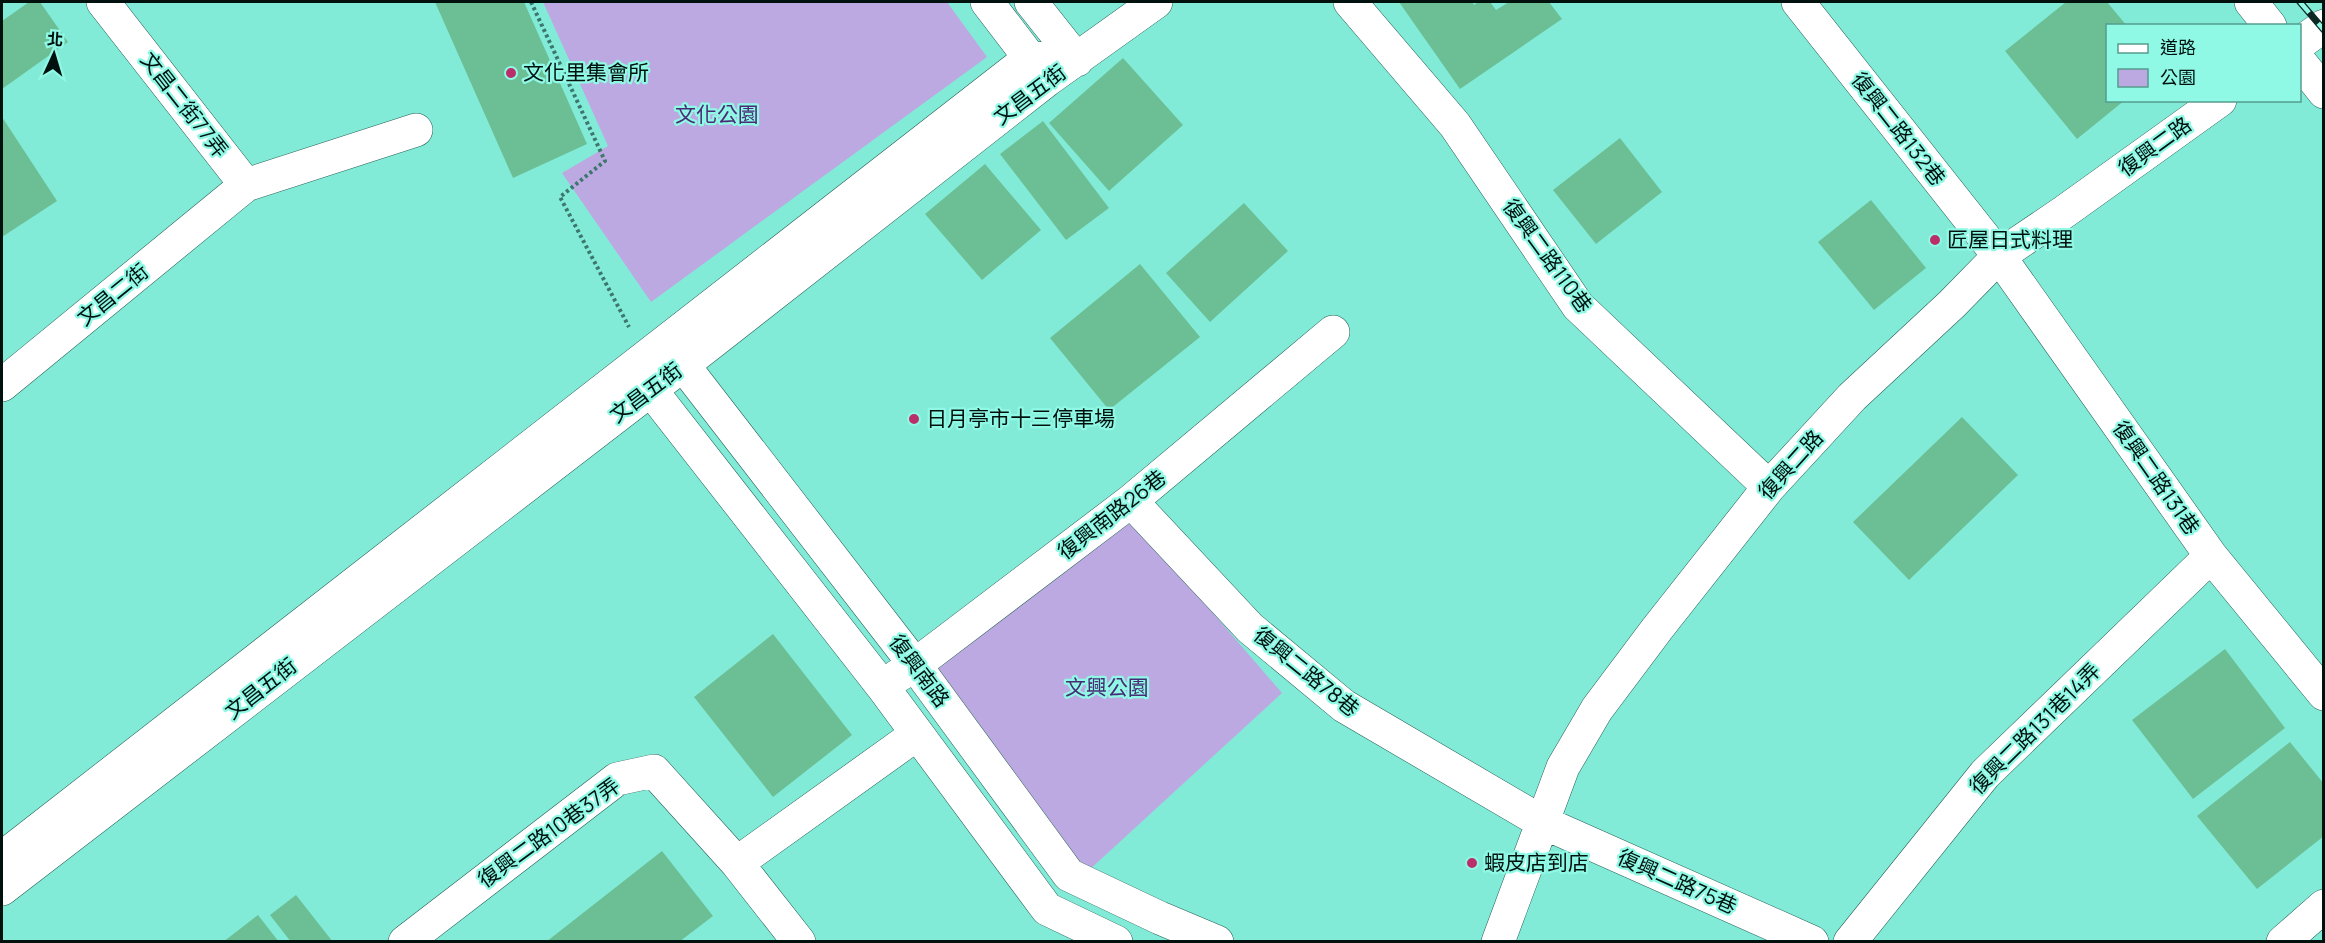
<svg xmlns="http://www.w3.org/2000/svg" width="2325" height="943" font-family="Manrope,'Noto Sans TC',sans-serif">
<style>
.park{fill:#bda9e1}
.building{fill:#6cbf95}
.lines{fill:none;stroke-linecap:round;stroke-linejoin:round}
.minor-casing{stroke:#276056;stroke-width:34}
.path{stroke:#3c766c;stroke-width:4;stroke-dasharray:3 3;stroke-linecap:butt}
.minor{stroke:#fff;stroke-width:33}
.rail-casing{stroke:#0e2924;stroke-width:7}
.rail{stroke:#8ff9e5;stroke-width:4.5;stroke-dasharray:14;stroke-linecap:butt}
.poi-dot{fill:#ba2f69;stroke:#8ff9e5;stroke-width:2}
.labels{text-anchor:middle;stroke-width:4.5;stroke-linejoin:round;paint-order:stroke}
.poi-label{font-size:21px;fill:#00110e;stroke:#8ff9e5;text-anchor:start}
.street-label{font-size:21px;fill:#00110e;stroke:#8ff9e5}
.park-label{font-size:21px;fill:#4a2a74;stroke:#8ff9e5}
</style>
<rect width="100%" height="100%" fill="#81ebd8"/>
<path class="park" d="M 543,2 L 947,2 L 987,57 L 651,302 L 562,173 L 608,146 Z
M 1132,519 L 1282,693 L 1087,872 L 934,663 Z"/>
<path class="building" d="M 29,2 L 40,2 L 68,42 L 2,89 L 2,21 Z
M 435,2 L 524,2 L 587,144 L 513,178 Z
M 1399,2 L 1472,2 L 1474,5 L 1478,2 L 1490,2 L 1496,10 L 1509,2 L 1549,2 L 1562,19 L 1460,89 Z
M 2066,2 L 2107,2 L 2127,26 L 2108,26 L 2108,100 L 2125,100 L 2077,139 L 2005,51 Z
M 1123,58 L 1183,125 L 1109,191 L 1049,123 Z
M 2,117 L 57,201 L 2,237 Z
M 1043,121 L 1109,208 L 1066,240 L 1000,154 Z
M 1620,138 L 1662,192 L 1596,244 L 1553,190 Z
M 985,164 L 1041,230 L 982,280 L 925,214 Z
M 1871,200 L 1926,268 L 1874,310 L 1818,242 Z
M 1244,203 L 1288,251 L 1210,322 L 1166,273 Z
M 1140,264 L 1200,337 L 1109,410 L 1050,338 Z
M 1962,417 L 2018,475 L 1909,580 L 1853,522 Z
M 773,634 L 852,735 L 773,797 L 694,697 Z
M 2225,649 L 2285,728 L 2193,799 L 2132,720 Z
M 2290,742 L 2324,784 L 2324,836 L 2257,889 L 2197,816 Z
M 662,851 L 713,916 L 679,942 L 546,942 Z
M 296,895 L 333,942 L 291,942 L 270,915 Z
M 258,915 L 279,942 L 223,942 Z"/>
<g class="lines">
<g class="minor-casing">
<path id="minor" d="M 987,2 L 1042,74
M 1031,2 L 1077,60
M 1350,2 L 1455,125 L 1578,306 L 1769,487
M 1798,2 L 1999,256 L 2211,556 L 2324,694
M 2251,2 L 2270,26
M 2300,43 L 2324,26
M 2300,62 L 2324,92
M 246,185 L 416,130
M 670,348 L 915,665 L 1069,875 L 1160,918 L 1217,942
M 641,368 L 650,389 L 882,686 L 1047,909 L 1116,942
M 2,385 L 246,185 L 103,2
M 1131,501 L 1250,628 L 1344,706 L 1542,822 L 1812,942
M 896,677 L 915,665 L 1131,501 L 1333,332
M 2,858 L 1030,58 L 1077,60
M 737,863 L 799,942
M 2,889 L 683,365 L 1047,80 L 1156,2
M 405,942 L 617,779 L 654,771 L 737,863 L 917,734
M 1498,942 L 1563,767 L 1597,709 L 1657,629 L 1769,487 L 1852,397 L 1952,304 L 1999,256 L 2064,212 L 2220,100
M 1850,942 L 1985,774 L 2211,556
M 2283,942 L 2324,906"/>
</g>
<path class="path" d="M 531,2 L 605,161 L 560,197 L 629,327"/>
<use href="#minor" class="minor"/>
<g class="rail-casing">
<path id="rail" d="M 2300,2 L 2324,30"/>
</g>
<use href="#rail" class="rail"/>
</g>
<g class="poi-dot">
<circle cx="511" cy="73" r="6"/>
<circle cx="1935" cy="240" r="6"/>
<circle cx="914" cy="419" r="6"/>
<circle cx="1472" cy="863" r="6"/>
</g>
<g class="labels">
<g class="poi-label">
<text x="523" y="80">文化里集會所</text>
<text x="1947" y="247">匠屋日式料理</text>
<text x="926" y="426">日月亭市十三停車場</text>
<text x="1484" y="870">蝦皮店到店</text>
</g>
<g class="street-label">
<text transform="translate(1030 95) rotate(-37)" y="7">文昌五街</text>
<text transform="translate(184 105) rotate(52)" y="7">文昌二街77弄</text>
<text transform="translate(1898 129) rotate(52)" y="7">復興二路132巷</text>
<text transform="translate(2155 147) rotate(-36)" y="7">復興二路</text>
<text transform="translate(1547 256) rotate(54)" y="7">復興二路110巷</text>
<text transform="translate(113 295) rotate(-39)" y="7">文昌二街</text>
<text transform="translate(646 393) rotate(-37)" y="7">文昌五街</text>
<text transform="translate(1791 465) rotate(-48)" y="7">復興二路</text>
<text transform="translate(2156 478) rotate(55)" y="7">復興二路131巷</text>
<text transform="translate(1112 515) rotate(-38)" y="7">復興南路26巷</text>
<text transform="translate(919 671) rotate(53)" y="7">復興南路</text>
<text transform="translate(1306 672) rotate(39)" y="7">復興二路78巷</text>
<text transform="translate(261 689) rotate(-38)" y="7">文昌五街</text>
<text transform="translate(2035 729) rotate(-45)" y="7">復興二路131巷14弄</text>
<text transform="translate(549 833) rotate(-36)" y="7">復興二路10巷37弄</text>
<text transform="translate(1677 882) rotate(24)" y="7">復興二路75巷</text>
</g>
<g class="park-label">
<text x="717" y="122">文化公園</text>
<text x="1107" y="695">文興公園</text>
</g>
</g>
<rect width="2325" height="943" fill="none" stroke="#00110e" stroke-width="6"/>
<rect x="2106" y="24" width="195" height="78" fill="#8ff9e5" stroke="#569c8f" stroke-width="1.5"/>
<rect x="2118" y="44" width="30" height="9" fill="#ffffff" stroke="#569c8f" stroke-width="1.5"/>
<text x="2160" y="54" font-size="18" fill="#00110e">道路</text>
<rect x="2118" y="69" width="30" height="18" fill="#bda9e1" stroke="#569c8f" stroke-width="1.5"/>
<text x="2160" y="84" font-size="18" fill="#00110e">公園</text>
<g transform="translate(54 54) rotate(4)" stroke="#8ff9e5" stroke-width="4.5" paint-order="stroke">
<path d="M0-4.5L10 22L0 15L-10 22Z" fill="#00110e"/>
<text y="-9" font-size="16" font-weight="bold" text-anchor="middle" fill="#00110e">北</text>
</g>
</svg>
